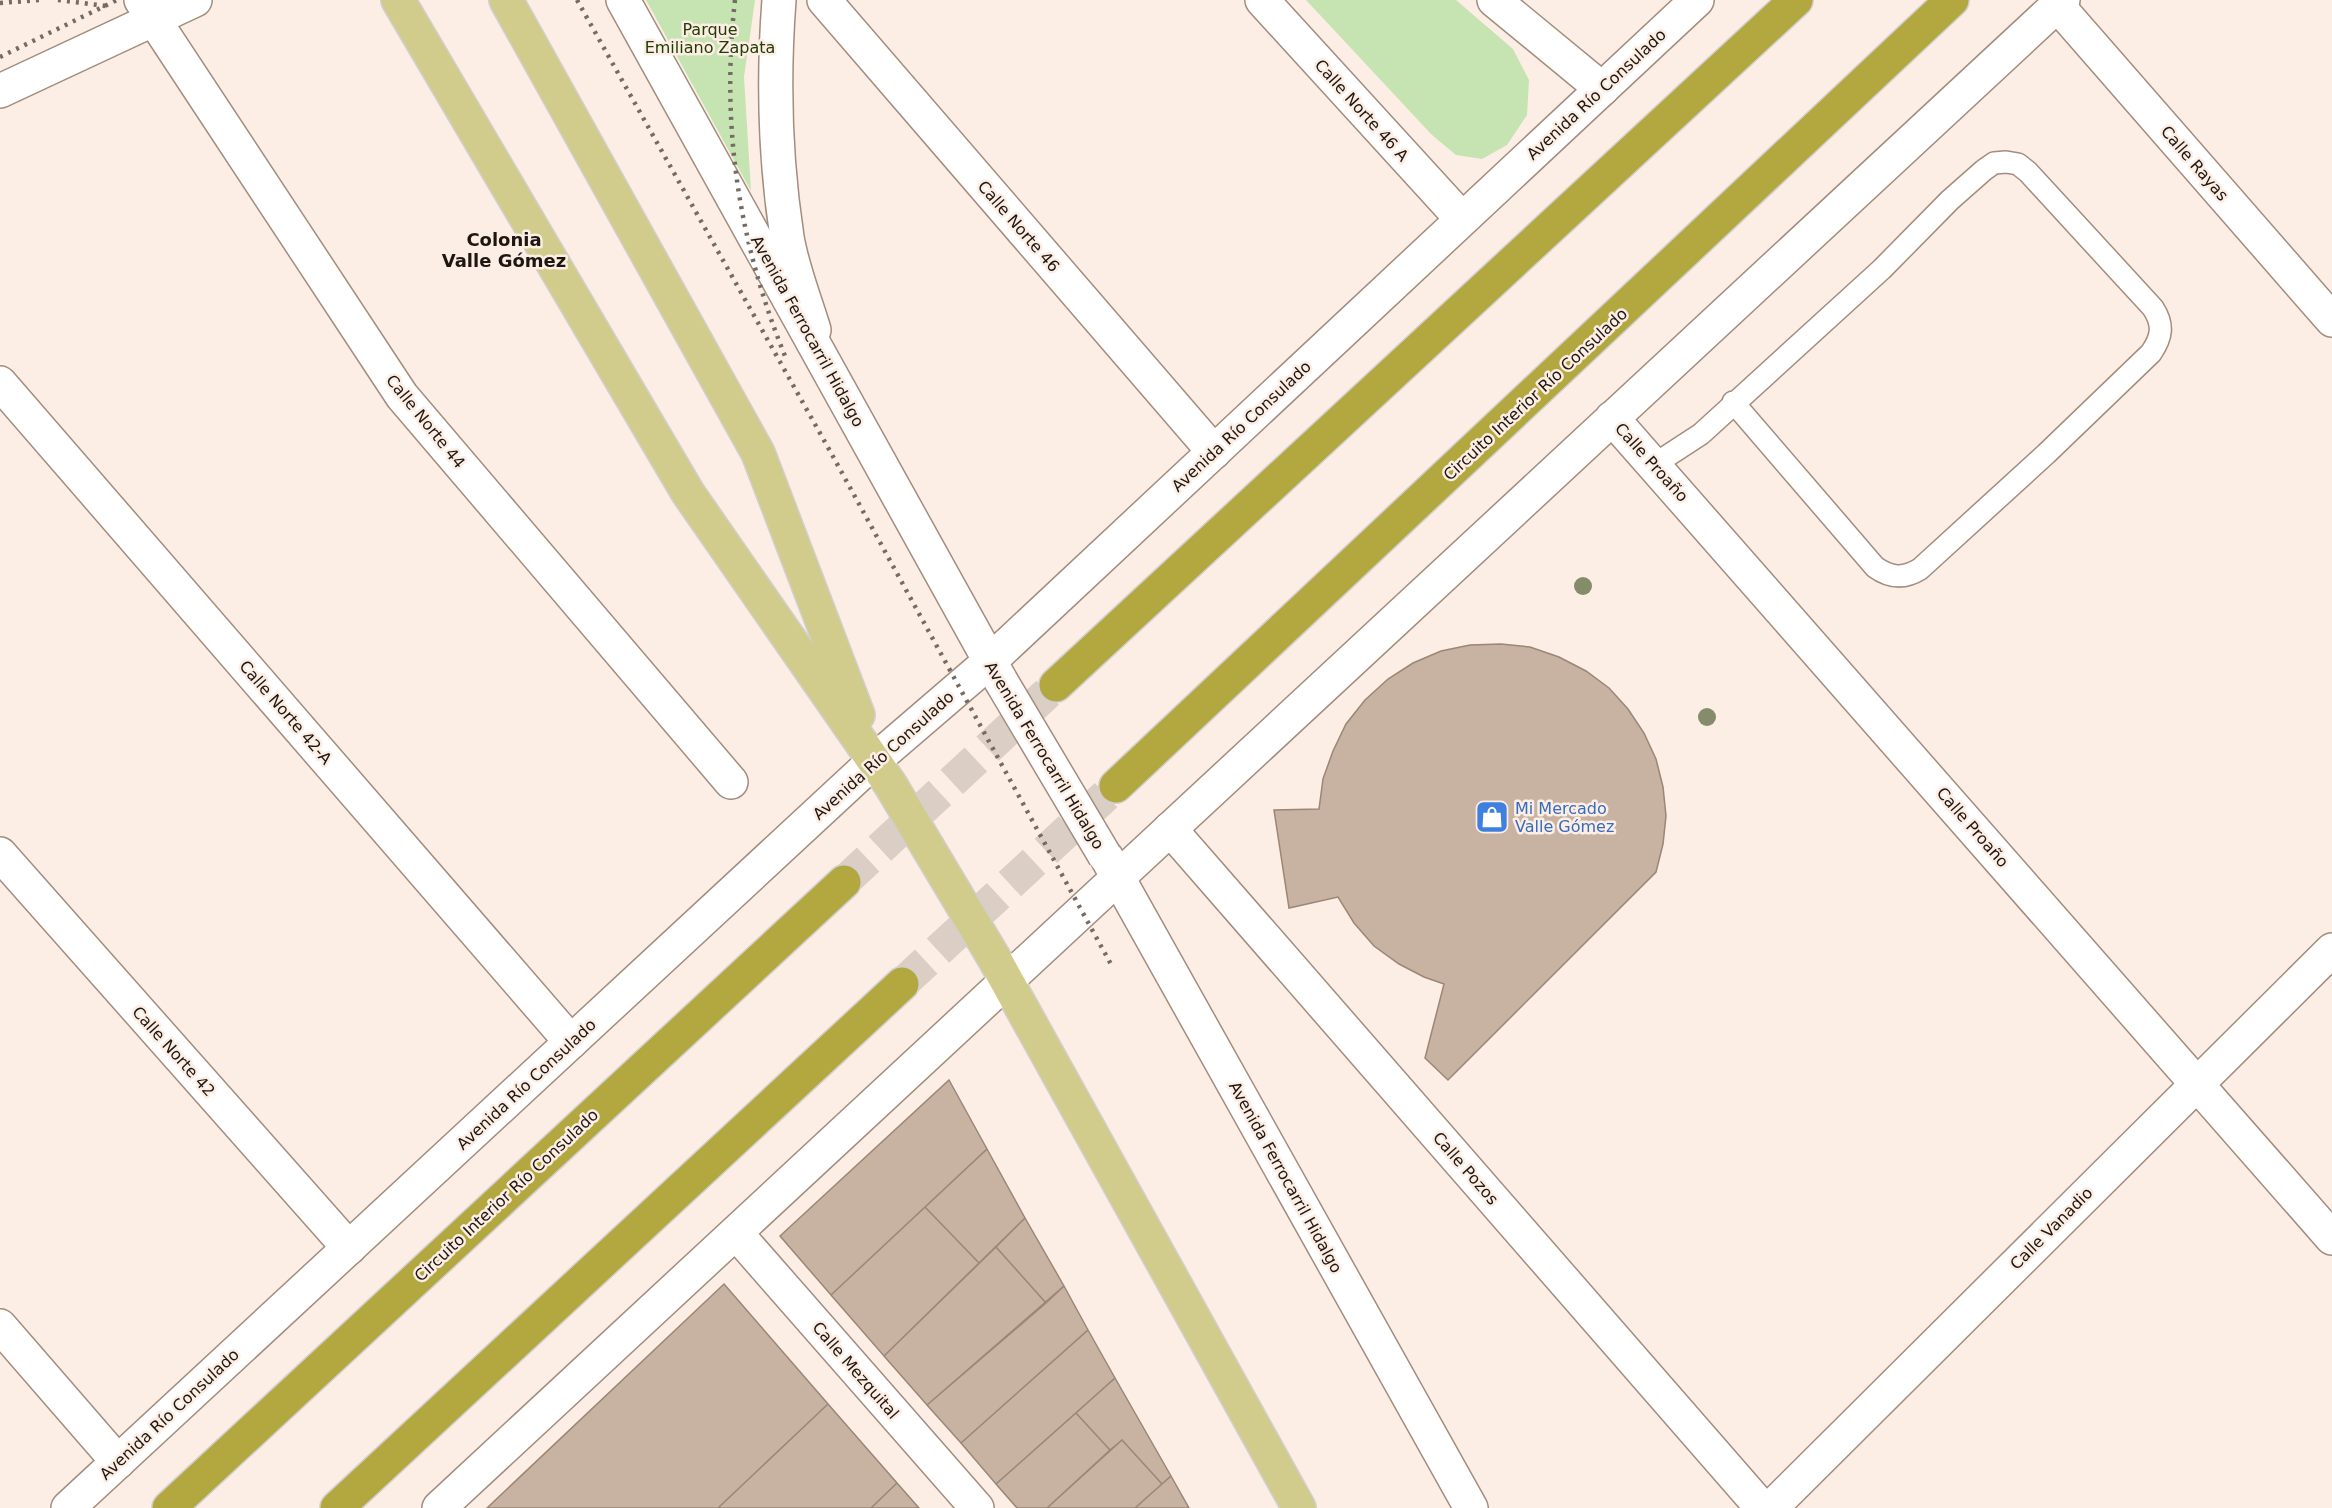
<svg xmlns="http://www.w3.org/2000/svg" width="2332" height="1508" font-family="'DejaVu Sans',sans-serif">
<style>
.green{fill:#c6e3b2}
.building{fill:#c8b2a2;stroke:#9b8677;stroke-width:1.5}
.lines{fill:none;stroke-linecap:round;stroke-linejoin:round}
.highway-tunnel{stroke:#dbcec4;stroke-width:33;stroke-dasharray:33 16;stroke-linecap:butt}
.lane-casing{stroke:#a28d7e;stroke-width:24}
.street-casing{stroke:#a28d7e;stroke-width:36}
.secondary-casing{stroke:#a28d7e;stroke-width:36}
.primary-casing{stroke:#d2d0cf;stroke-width:36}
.highway-casing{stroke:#d2d0cf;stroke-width:36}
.lane{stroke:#fff;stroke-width:21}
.street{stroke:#fff;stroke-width:33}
.secondary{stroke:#fff;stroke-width:33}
.primary{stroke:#d1cb8c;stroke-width:33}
.highway{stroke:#b3a83f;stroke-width:33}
.rail{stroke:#756b63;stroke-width:4.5;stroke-dasharray:3 6;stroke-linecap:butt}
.secondary-bridge-casing{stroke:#a28d7e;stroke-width:36;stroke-linecap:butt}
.primary-bridge-casing{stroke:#d2d0cf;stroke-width:36;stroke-linecap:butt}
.secondary-bridge{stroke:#fff;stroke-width:33}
.primary-bridge{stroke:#d1cb8c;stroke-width:33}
.tree{fill:#848c69}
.labels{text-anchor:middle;stroke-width:5;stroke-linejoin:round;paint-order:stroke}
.park-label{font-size:16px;fill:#213c04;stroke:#fceee4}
.street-label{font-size:16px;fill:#1e1610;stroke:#fceee4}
.shop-label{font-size:16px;fill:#366cbe;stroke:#fceee4;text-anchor:start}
.neighbourhood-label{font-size:18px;font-weight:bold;fill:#1e1610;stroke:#fceee4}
</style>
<rect width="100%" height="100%" fill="#fceee4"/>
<path class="green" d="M 646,0 L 755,0 L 744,77 L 751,191 Z
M 1306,0 L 1456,0 L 1513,49 L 1529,80 L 1527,115 L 1507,145 L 1482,159 L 1456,155 L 1432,135 Z"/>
<path class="building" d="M 1501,644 L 1530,647 L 1559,657 L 1586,671 L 1609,688 L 1628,709 L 1644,733 L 1656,759 L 1663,787 L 1666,816 L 1663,844 L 1656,872 L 1448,1080 L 1425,1058 L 1444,984 L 1424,977 L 1399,964 L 1374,946 L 1354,923 L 1338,897 L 1289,908 L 1274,810 L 1319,809 L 1323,779 L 1333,751 L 1346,724 L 1365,700 L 1388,679 L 1413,663 L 1441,651 L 1470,645 Z
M 949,1080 L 987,1149 L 831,1295 L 780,1236 Z
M 987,1149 L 1025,1218 L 979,1263 L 925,1207 Z
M 925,1207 L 979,1263 L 884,1356 L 831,1295 Z
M 1025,1218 L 1064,1286 L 1046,1303 L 996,1247 Z
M 996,1247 L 1046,1303 L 927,1405 L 884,1356 Z
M 724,1284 L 828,1404 L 718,1508 L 487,1508 Z
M 1064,1286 L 1088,1330 L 961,1443 L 927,1405 Z
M 1088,1330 L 1115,1378 L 996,1484 L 961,1443 Z
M 1115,1378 L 1171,1476 L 1162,1484 L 1122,1440 L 1110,1450 L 1076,1413 Z
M 828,1404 L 897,1483 L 871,1508 L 718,1508 Z
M 1076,1413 L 1110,1450 L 1047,1508 L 1017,1508 L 996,1484 Z
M 1122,1440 L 1162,1484 L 1135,1508 L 1047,1508 Z
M 1171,1476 L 1189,1508 L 1135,1508 Z
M 897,1483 L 919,1508 L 871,1508 Z"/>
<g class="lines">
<path class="highway-tunnel" d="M 844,882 L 1056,685
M 902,984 L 1116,786"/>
<g class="lane-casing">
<path id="lane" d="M 1655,464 L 1701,434 L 1882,269 L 1950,200 L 1984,170 L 1994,163 L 2006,162 L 2018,164 L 2028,172 L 2153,308 C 2164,325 2162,337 2151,353 L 2046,454 L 1920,569 C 1904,579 1890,578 1875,567 L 1733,402"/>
</g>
<g class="street-casing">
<path id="street" d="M 141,0 L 402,396 L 731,782
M 779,0 C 773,79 775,159 787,237 C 792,268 805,300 814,330
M 824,0 L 1214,452
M 1262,0 L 1462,219
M 1494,0 L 1602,89
M 2057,5 L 2332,320
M 0,91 L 195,0
M 0,383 L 571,1042
M 1612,418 L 2332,1238
M 1170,829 L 1762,1508
M 0,854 L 349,1248
M 736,1233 L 977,1508
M 0,1326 L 118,1462
M 1771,1508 L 2332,950"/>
</g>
<g class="secondary-casing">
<path id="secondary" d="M 623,0 L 1001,681
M 1107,858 L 1471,1508
M 68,1508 L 875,760 L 989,662 L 1697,0
M 439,1508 L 2063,0"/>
</g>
<g class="primary-casing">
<path id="primary" d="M 398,0 L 688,493 L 890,784
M 506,0 L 758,453 L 858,715
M 994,958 L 1299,1508"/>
</g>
<g class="highway-casing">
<path id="highway" d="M 1056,685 L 1796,0
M 1116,786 L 1952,0
M 169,1508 L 844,882
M 337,1508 L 902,984"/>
</g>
<use href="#lane" class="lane"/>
<use href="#street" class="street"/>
<use href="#secondary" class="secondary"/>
<use href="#primary" class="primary"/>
<use href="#highway" class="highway"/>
<path class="rail" d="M 58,0 L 106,6
M 577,0 L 830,451 L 1113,968
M 735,0 C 721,125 738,240 785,356
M 0,3 L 40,0
M 0,57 L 117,0"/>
<g class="secondary-bridge-casing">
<path id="secondary-bridge" d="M 1001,681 L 1105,856"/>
</g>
<g class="primary-bridge-casing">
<path id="primary-bridge" d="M 890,784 L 994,958"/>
</g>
<use href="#secondary-bridge" class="secondary-bridge"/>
<use href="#primary-bridge" class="primary-bridge"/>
</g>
<g class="tree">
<circle cx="1583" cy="586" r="9"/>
<circle cx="1707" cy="717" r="9"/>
</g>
<defs>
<g id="shop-square" transform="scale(1.725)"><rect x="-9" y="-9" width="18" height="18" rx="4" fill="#3f7fe0" stroke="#fceee4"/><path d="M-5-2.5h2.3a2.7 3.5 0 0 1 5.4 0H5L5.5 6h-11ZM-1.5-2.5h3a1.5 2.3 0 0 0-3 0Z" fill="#fff"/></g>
</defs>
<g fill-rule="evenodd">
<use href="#shop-square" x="1492" y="817"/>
</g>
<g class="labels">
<g class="park-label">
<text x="710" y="35">Parque<tspan x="710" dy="18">Emiliano Zapata</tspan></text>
</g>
<g class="street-label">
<text transform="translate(1596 94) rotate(-43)" y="6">Avenida Río Consulado</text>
<text transform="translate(1362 110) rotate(48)" y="6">Calle Norte 46 A</text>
<text transform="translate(2195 163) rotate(49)" y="6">Calle Rayas</text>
<text transform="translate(1019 226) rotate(49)" y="6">Calle Norte 46</text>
<text transform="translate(808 331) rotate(61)" y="6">Avenida Ferrocarril Hidalgo</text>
<text transform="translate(1535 394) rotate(-43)" y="6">Circuito Interior Río Consulado</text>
<text transform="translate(426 421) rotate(51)" y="6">Calle Norte 44</text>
<text transform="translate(1241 426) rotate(-43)" y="6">Avenida Río Consulado</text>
<text transform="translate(1652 462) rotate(48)" y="6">Calle Proaño</text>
<text transform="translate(286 712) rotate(49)" y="6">Calle Norte 42-A</text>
<text transform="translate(883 755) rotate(-42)" y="6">Avenida Río Consulado</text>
<text transform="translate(1045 755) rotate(59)" y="6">Avenida Ferrocarril Hidalgo</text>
<text transform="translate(1973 827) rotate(49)" y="6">Calle Proaño</text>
<text transform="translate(174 1051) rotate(48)" y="6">Calle Norte 42</text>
<text transform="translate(526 1084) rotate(-43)" y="6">Avenida Río Consulado</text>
<text transform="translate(1466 1168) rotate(49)" y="6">Calle Pozos</text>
<text transform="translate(1286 1177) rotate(61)" y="6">Avenida Ferrocarril Hidalgo</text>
<text transform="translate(506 1195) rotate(-43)" y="6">Circuito Interior Río Consulado</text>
<text transform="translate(2051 1228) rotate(-45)" y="6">Calle Vanadio</text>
<text transform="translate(856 1370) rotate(49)" y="6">Calle Mezquital</text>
<text transform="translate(169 1414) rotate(-43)" y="6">Avenida Río Consulado</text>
</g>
<g class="shop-label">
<text x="1515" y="814">Mi Mercado<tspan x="1515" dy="18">Valle Gómez</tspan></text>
</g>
<g class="neighbourhood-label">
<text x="504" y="246">Colonia<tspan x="504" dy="21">Valle Gómez</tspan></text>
</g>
</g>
</svg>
